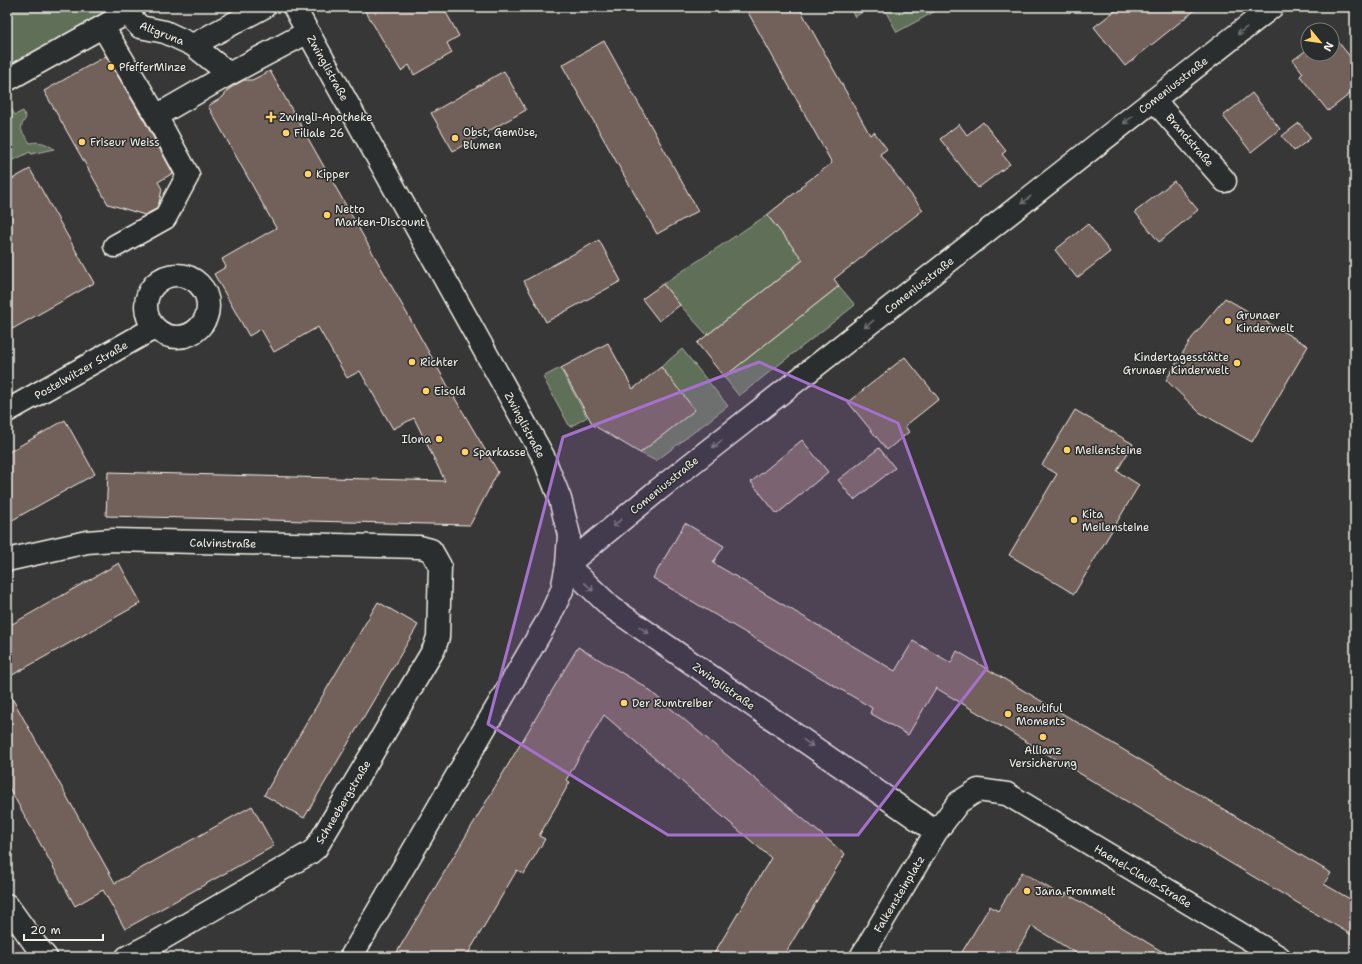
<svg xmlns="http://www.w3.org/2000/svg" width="1362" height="964" font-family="'Shantell Sans',sans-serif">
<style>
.green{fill:#606f58;stroke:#aab0a0}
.building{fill:#72615a;stroke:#f4f1e8}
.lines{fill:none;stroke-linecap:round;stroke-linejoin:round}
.pedestrian-casing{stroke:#f4f1e8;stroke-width:25}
.minor-casing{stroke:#f4f1e8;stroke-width:25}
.tertiary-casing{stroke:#f4f1e8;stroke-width:25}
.pedestrian{stroke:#2a2d2e;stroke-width:22}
.minor{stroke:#2a2d2e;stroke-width:22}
.tertiary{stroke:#2a2d2e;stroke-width:22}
.oneway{stroke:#71726f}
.marked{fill:#a571cd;fill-opacity:0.2;stroke:#a571cd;stroke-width:3;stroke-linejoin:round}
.poi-dot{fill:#ffd166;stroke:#2a2d2e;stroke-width:1.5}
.labels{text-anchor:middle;stroke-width:3;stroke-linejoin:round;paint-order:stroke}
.street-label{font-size:11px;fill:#f4f1e8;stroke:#2a2d2e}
.poi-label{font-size:11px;fill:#f4f1e8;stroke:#2a2d2e;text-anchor:start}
</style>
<rect width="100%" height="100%" fill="#383737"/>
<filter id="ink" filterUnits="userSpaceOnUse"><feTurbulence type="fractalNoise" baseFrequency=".025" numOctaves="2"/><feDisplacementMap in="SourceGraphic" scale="8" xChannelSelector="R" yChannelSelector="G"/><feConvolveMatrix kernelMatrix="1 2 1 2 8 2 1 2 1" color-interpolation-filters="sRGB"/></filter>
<g filter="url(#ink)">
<path class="green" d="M 7,7 L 111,7 L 113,10 L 7,69 Z
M 849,7 L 870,7 L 855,17 Z
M 883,7 L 943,7 L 897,32 Z
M 7,101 L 15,115 L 23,111 L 26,118 C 17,130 23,132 30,143 C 40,141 46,143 54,149 L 31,154 L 30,152 L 7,163 Z
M 767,215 L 804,259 L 707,335 L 680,305 L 663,284 Z
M 839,286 L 855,305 L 739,396 L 724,377 Z
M 682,349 L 728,406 L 656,461 L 640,453 L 694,410 L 661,367 Z
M 560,368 L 587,417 L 570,427 L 543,377 Z"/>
<path class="building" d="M 363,7 L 443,7 L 459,36 L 447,43 L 452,53 L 414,75 L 409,65 L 401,71 Z
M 745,7 L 799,7 L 870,135 L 874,132 L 887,149 L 880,154 L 923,210 L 834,279 L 839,286 L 724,377 L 697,343 L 803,260 L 767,215 L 801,188 L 800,187 L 832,163 Z
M 1120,7 L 1199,7 L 1125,66 L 1094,27 Z
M 1332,34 L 1355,63 L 1355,90 L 1328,111 L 1300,76 L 1303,73 L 1293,60 L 1308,49 L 1308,54 L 1332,54 Z
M 604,41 L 698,211 L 657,234 L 562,65 Z
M 106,56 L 145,122 L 173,173 L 158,182 L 162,189 L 159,203 L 156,209 L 145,215 L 108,204 L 44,91 Z
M 270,71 L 453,395 L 498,472 L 470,525 L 106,516 L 108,472 L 445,481 L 414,418 L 393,429 L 360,371 L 347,378 L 318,327 L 274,352 L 261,329 L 249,336 L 214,274 L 226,267 L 222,259 L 276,228 L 208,106 L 223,97 L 228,90 L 235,85 L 244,80 L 252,80 Z
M 504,71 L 526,110 L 453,151 L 431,113 Z
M 1252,93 L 1280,129 L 1251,152 L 1223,116 Z
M 983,122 L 1006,151 L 1002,154 L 1010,164 L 978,188 L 940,139 L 959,124 L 967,135 Z
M 1299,123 L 1311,138 L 1294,151 L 1282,136 Z
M 30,169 L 94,283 L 7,332 L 7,182 Z
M 1174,181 L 1198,210 L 1159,242 L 1135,212 Z
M 1088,224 L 1110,252 L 1077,278 L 1055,250 Z
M 599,240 L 621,281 L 546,322 L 524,281 Z
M 663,284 L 680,305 L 659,321 L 642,299 Z
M 1225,298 L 1308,346 L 1252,442 L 1199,412 L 1166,380 L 1192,338 Z
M 608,343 L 633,389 L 661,367 L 695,410 L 640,453 L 593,425 L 561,368 Z
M 905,357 L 939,399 L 905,426 L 909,432 L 887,450 L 848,402 Z
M 1075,410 L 1133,444 L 1117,471 L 1139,485 L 1074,594 L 1009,555 L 1057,474 L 1042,465 Z
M 65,420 L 95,474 L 7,523 L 7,453 Z
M 802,440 L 828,472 L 777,514 L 751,482 Z
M 879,448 L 895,468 L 854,500 L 838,480 Z
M 685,523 L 724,546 L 713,563 L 895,671 L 913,641 L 951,663 L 957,651 L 1331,873 L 1324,884 L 1355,902 L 1355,937 L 936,688 L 908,735 L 870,713 L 872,708 L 653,578 Z
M 119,563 L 141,603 L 7,678 L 7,627 Z
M 378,602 L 418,625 L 304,818 L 264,795 Z
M 578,647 L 644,686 L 845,854 L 783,957 L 712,957 L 771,858 L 604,715 L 566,780 L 570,782 L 539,836 L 545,839 L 524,874 L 517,870 L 466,957 L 394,957 Z
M 7,689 L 115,883 L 252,806 L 274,846 L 125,929 L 103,890 L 75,906 L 7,784 Z
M 1022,872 L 1064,897 L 1066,893 L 1171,957 L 1082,957 L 1032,926 L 1013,957 L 959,957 L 990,906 L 998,911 Z"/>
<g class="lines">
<g class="pedestrian-casing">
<path id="pedestrian" d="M 123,7 L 127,13 L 140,27 L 165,32 L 193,45 L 264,7
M 103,27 L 156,116
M 193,45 L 229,74
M 7,80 L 127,13
M 115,246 L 165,218 L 188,175 L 156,116 L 229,74 L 308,32"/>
</g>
<g class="minor-casing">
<path id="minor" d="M 1154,100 L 1225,181
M146 306a31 31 0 1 1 62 0a31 31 0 1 1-62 0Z
M 7,411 L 154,328
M 7,560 L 87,542 L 113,540 L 420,547 L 431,550 L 440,566 L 438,637 L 434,649 L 316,848 L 310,853 L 160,940 L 127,957
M 936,832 L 612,608 L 567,565 L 658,490 L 1272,7
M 7,905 L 35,944 L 46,957
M 861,957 L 936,832 L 959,802 L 978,790 L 1007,794 L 1279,957"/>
</g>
<g class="tertiary-casing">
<path id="tertiary" d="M 294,7 L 543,456 L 560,499 L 569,535 L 567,565 L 562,590 L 549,618 L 351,957"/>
</g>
<use href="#pedestrian" class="pedestrian"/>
<use href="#minor" class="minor"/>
<use href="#tertiary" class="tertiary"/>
</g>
<defs><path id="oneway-shaft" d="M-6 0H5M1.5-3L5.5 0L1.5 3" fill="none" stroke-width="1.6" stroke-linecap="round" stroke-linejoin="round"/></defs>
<g class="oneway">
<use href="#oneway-shaft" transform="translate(1242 31) rotate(141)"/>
<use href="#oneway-shaft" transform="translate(1128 120) rotate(141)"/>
<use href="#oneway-shaft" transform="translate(1026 200) rotate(142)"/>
<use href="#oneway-shaft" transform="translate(869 324) rotate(142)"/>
<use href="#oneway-shaft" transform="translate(717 444) rotate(142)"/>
<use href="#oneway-shaft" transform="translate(617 523) rotate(140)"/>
<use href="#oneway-shaft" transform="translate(589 587) rotate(44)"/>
<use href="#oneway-shaft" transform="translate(644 630) rotate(35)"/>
<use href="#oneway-shaft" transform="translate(808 743) rotate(35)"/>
</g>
</g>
<path class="marked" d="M 759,362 L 898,423 L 987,668 L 858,835 L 668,835 L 488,724 L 563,437 Z"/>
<g class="poi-dot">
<circle cx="111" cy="67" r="4"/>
<path d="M269 111h4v4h4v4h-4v4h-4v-4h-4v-4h4z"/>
<circle cx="286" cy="133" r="4"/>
<circle cx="455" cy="138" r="4"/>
<circle cx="82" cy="142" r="4"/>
<circle cx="308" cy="174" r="4"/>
<circle cx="327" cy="215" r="4"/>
<circle cx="1228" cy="321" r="4"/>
<circle cx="412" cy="362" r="4"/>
<circle cx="1237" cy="363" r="4"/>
<circle cx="426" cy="391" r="4"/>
<circle cx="439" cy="439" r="4"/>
<circle cx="1067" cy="450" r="4"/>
<circle cx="465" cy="452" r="4"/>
<circle cx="1074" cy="520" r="4"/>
<circle cx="624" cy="703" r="4"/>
<circle cx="1008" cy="714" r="4"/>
<circle cx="1043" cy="737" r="4"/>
<circle cx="1027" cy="891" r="4"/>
</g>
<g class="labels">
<g class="street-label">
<text transform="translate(162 33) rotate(21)" y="4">Altgruna</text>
<text transform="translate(328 68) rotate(61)" y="4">Zwinglistraße</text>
<text transform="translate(1173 85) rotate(-38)" y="4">Comeniusstraße</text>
<text transform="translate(1190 140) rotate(49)" y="4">Brandstraße</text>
<text transform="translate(919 285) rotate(-38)" y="4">Comeniusstraße</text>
<text transform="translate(81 370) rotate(-30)" y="4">Postelwitzer Straße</text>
<text transform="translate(525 425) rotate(62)" y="4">Zwinglistraße</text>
<text transform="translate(664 485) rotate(-39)" y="4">Comeniusstraße</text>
<text transform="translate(223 543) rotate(1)" y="4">Calvinstraße</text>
<text transform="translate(724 686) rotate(35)" y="4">Zwinglistraße</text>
<text transform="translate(343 802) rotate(-59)" y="4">Schneebergstraße</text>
<text transform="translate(1143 876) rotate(31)" y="4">Haenel-Clauß-Straße</text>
<text transform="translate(899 894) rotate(-59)" y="4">Falkensteinplatz</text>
</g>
<g class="poi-label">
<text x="119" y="71">PfefferMinze</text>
<text x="279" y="121">Zwingli-Apotheke</text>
<text x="463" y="136">Obst, Gemüse,<tspan x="463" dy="13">Blumen</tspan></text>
<text x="294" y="137">Filiale 26</text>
<text x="90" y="146">Friseur Weiss</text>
<text x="316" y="178">Kipper</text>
<text x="335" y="213">Netto<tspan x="335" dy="13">Marken-Discount</tspan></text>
<text x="1236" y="319">Grunaer<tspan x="1236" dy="13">Kinderwelt</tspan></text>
<text x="1229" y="361" text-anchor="end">Kindertagesstätte<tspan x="1229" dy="13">Grunaer Kinderwelt</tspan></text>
<text x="420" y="366">Richter</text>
<text x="434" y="395">Eisold</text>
<text x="431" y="443" text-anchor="end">Ilona</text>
<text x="1075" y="454">Meilensteine</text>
<text x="473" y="456">Sparkasse</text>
<text x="1082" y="518">Kita<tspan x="1082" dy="13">Meilensteine</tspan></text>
<text x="632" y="707">Der Rumtreiber</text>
<text x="1016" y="712">Beautiful<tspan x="1016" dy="13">Moments</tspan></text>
<text x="1043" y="754" text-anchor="middle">Allianz<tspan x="1043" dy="13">Versicherung</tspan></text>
<text x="1035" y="895">Jana Frommelt</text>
</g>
</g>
<rect width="1362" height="964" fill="none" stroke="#2a2d2e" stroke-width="24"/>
<rect x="12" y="12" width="1338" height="940" fill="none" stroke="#f4f1e8" stroke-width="1.5" filter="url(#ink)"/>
<g transform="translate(1320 42) rotate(119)"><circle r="19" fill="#2a2d2e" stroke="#7b7b78"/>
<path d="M0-3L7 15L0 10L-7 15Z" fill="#ffd166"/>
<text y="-6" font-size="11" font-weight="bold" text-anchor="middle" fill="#f4f1e8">N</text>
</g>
<path d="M24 934v6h79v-6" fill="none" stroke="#f4f1e8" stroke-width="2"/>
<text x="30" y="934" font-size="12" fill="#f4f1e8" stroke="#2a2d2e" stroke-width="3" paint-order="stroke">20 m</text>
</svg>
